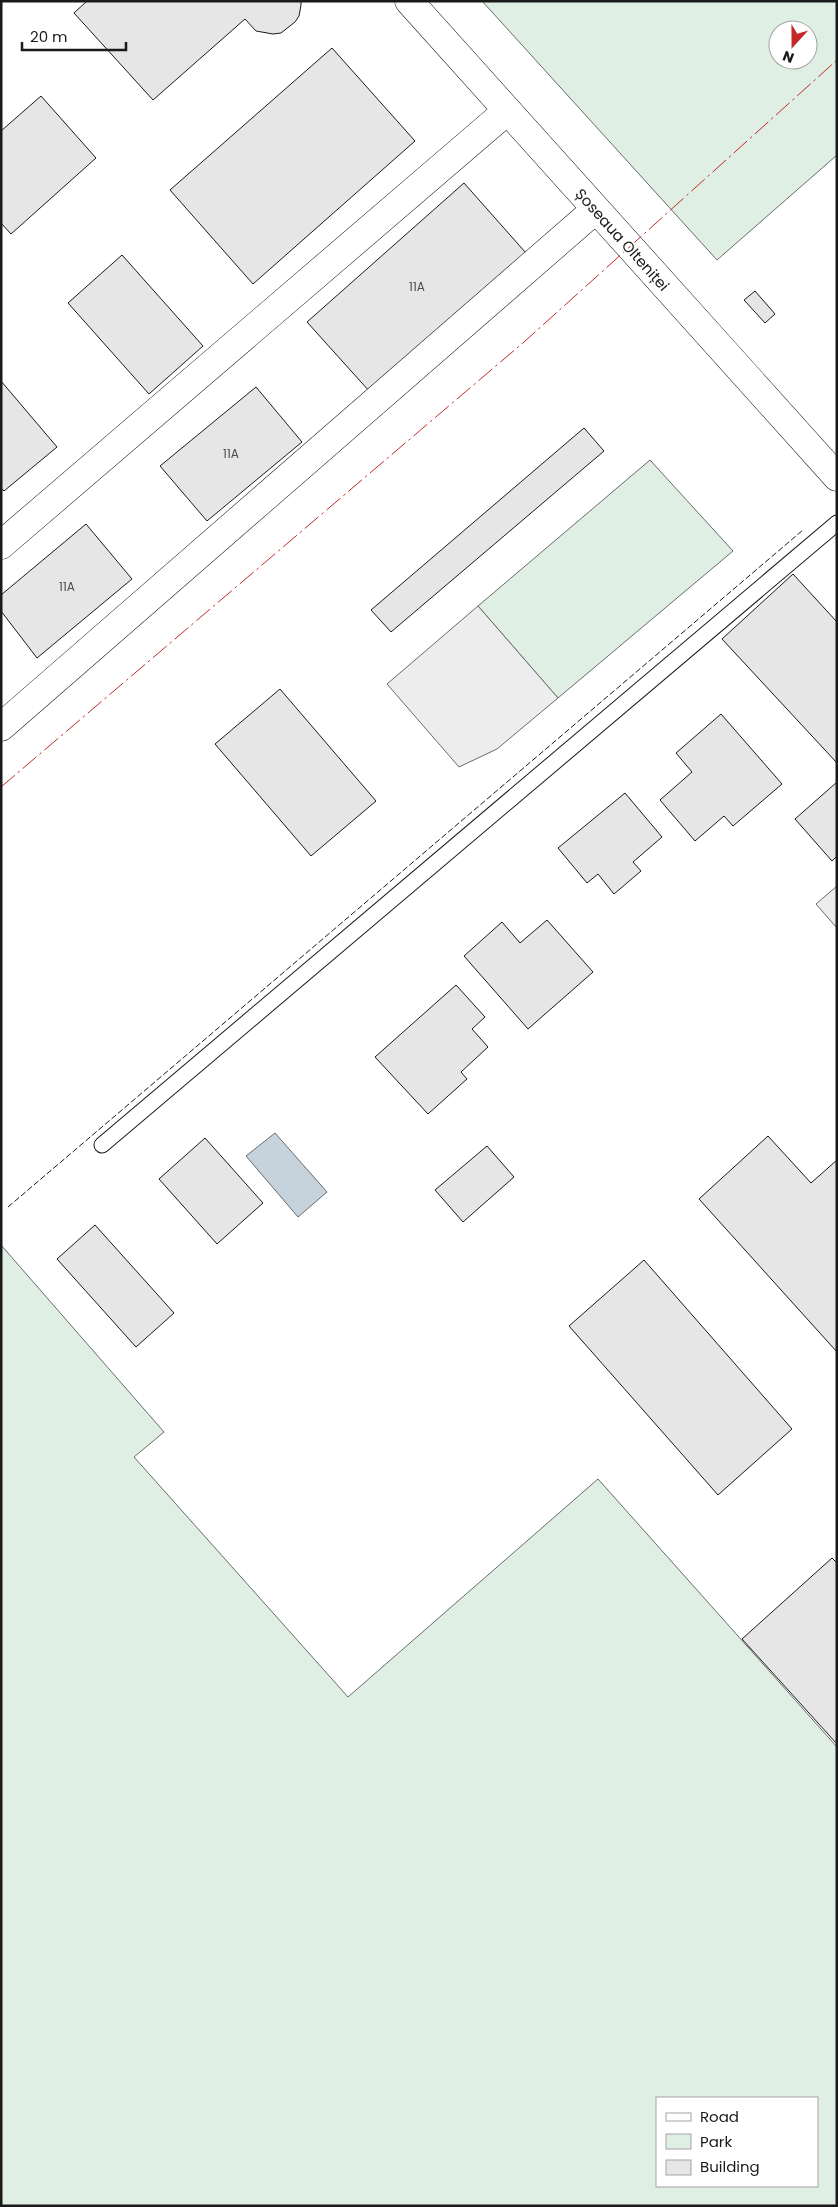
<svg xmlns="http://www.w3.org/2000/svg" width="838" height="2207" font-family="Poppins,sans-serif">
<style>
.green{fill:#e0efe3;stroke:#6a6a6a;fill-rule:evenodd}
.parking{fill:#ededed;stroke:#6a6a6a}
.water{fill:#c6d2dc;stroke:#6a6a6a}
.building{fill:#e6e6e6;stroke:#1a1a1a}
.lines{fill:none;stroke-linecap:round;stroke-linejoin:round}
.lane-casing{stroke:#1a1a1a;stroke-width:17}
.street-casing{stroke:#1a1a1a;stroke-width:29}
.primary-casing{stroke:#1a1a1a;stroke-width:29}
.lane{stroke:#fff;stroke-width:15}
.street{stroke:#fff;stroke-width:28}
.primary{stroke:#fff;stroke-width:28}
.fence{stroke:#1a1a1a;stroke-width:1;stroke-dasharray:6 2.5;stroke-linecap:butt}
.power{stroke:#c62828;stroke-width:1;stroke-dasharray:18 4 2.5 4;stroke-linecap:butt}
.labels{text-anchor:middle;stroke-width:4;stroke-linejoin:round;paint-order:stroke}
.number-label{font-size:12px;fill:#4d4d4d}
.street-label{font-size:15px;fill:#1a1a1a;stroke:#fff}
</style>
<rect width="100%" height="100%" fill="#fff"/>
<path class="green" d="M 482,1 L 837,1 L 837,155 L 717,260 ZM 778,30 L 808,30 L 808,60 L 778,60 Z
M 650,460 L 733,551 L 558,698 L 478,606 Z
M 1,1245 L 164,1432 L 134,1457 L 348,1697 L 598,1479 L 837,1747 L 837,2206 L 1,2206 ZM 657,2098 L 817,2098 L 817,2186 L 657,2186 Z"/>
<path class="parking" d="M 478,606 L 558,698 L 497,749 L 459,767 L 387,684 Z
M 837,886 L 837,926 L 836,927 L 816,904 Z"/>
<path class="water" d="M 275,1133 L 327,1192 L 298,1217 L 246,1156 Z"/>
<path class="building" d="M 87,1 L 301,1 L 301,5 L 299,16 L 295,22 L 281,33 L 273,34 L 256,31 L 245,19 L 153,100 L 74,13 Z
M 332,48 L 415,141 L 253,284 L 170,190 Z
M 41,96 L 96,158 L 11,234 L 1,223 L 1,131 Z
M 464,183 L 526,253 L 370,392 L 307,322 Z
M 122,255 L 203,346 L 149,394 L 68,303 Z
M 755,291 L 775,314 L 765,323 L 744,300 Z
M 1,381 L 57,447 L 4,491 L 1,488 Z
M 256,387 L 302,442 L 207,521 L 160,466 Z
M 584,428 L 604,451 L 391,632 L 371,610 Z
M 86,524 L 132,579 L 37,658 L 1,611 L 1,595 Z
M 793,574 L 837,622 L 837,763 L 722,639 Z
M 280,689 L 376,801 L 311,856 L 215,744 Z
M 721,714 L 782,784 L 733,826 L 724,816 L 695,841 L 660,800 L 692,772 L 676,753 Z
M 837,782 L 837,856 L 832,861 L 795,819 Z
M 625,793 L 662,837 L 633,862 L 641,871 L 614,894 L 598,874 L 587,883 L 558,848 Z
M 547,920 L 593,972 L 528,1029 L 464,956 L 502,922 L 520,943 Z
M 456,985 L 485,1017 L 472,1029 L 488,1047 L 461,1072 L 467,1079 L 428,1114 L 375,1057 Z
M 768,1136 L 811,1183 L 837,1160 L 837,1352 L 699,1199 Z
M 205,1138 L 263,1203 L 217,1244 L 159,1179 Z
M 487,1146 L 514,1177 L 463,1222 L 435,1190 Z
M 95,1225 L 174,1313 L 136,1347 L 57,1259 Z
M 644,1260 L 792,1429 L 718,1495 L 569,1326 Z
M 832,1558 L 837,1563 L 837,1744 L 742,1639 Z"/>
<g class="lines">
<g class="lane-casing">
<path id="lane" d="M 102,1145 L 837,523"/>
</g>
<g class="street-casing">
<path id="street" d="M 1,545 L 507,111
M 1,727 L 595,210"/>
</g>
<g class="primary-casing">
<path id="primary" d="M 409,1 L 837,477"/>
</g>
<use href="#lane" class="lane"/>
<use href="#street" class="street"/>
<use href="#primary" class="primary"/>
<path class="fence" d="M 8,1207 L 803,530"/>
<path class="power" d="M 1,787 L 524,342 L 837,60"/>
</g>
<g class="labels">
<g class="number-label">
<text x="417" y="291">11A</text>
<text x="231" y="458">11A</text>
<text x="67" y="591">11A</text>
</g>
<g class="street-label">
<text transform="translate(622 240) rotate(48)" y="5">Șoseaua Olteniței</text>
</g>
</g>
<rect width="838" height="2207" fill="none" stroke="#1a1a1a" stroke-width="5"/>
<rect x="656" y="2097" width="162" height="90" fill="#ffffff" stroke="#a3a3a3"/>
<rect x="666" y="2113" width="25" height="8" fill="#ffffff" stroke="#a3a3a3"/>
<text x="700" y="2122" font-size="15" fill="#1a1a1a">Road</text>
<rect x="666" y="2134" width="25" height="15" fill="#e0efe3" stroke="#a3a3a3"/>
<text x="700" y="2147" font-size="15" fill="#1a1a1a">Park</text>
<rect x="666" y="2160" width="25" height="15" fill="#e6e6e6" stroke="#a3a3a3"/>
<text x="700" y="2172" font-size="15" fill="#1a1a1a">Building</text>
<g transform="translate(793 45) rotate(201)"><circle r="24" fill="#ffffff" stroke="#a3a3a3"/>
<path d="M0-4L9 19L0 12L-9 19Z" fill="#c62828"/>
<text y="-8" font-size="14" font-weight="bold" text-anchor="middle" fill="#1a1a1a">N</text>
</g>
<path d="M22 42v8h104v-8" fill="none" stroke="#1a1a1a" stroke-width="2.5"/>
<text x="30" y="42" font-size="15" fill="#1a1a1a" stroke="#ffffff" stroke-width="4" paint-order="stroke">20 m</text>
</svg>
